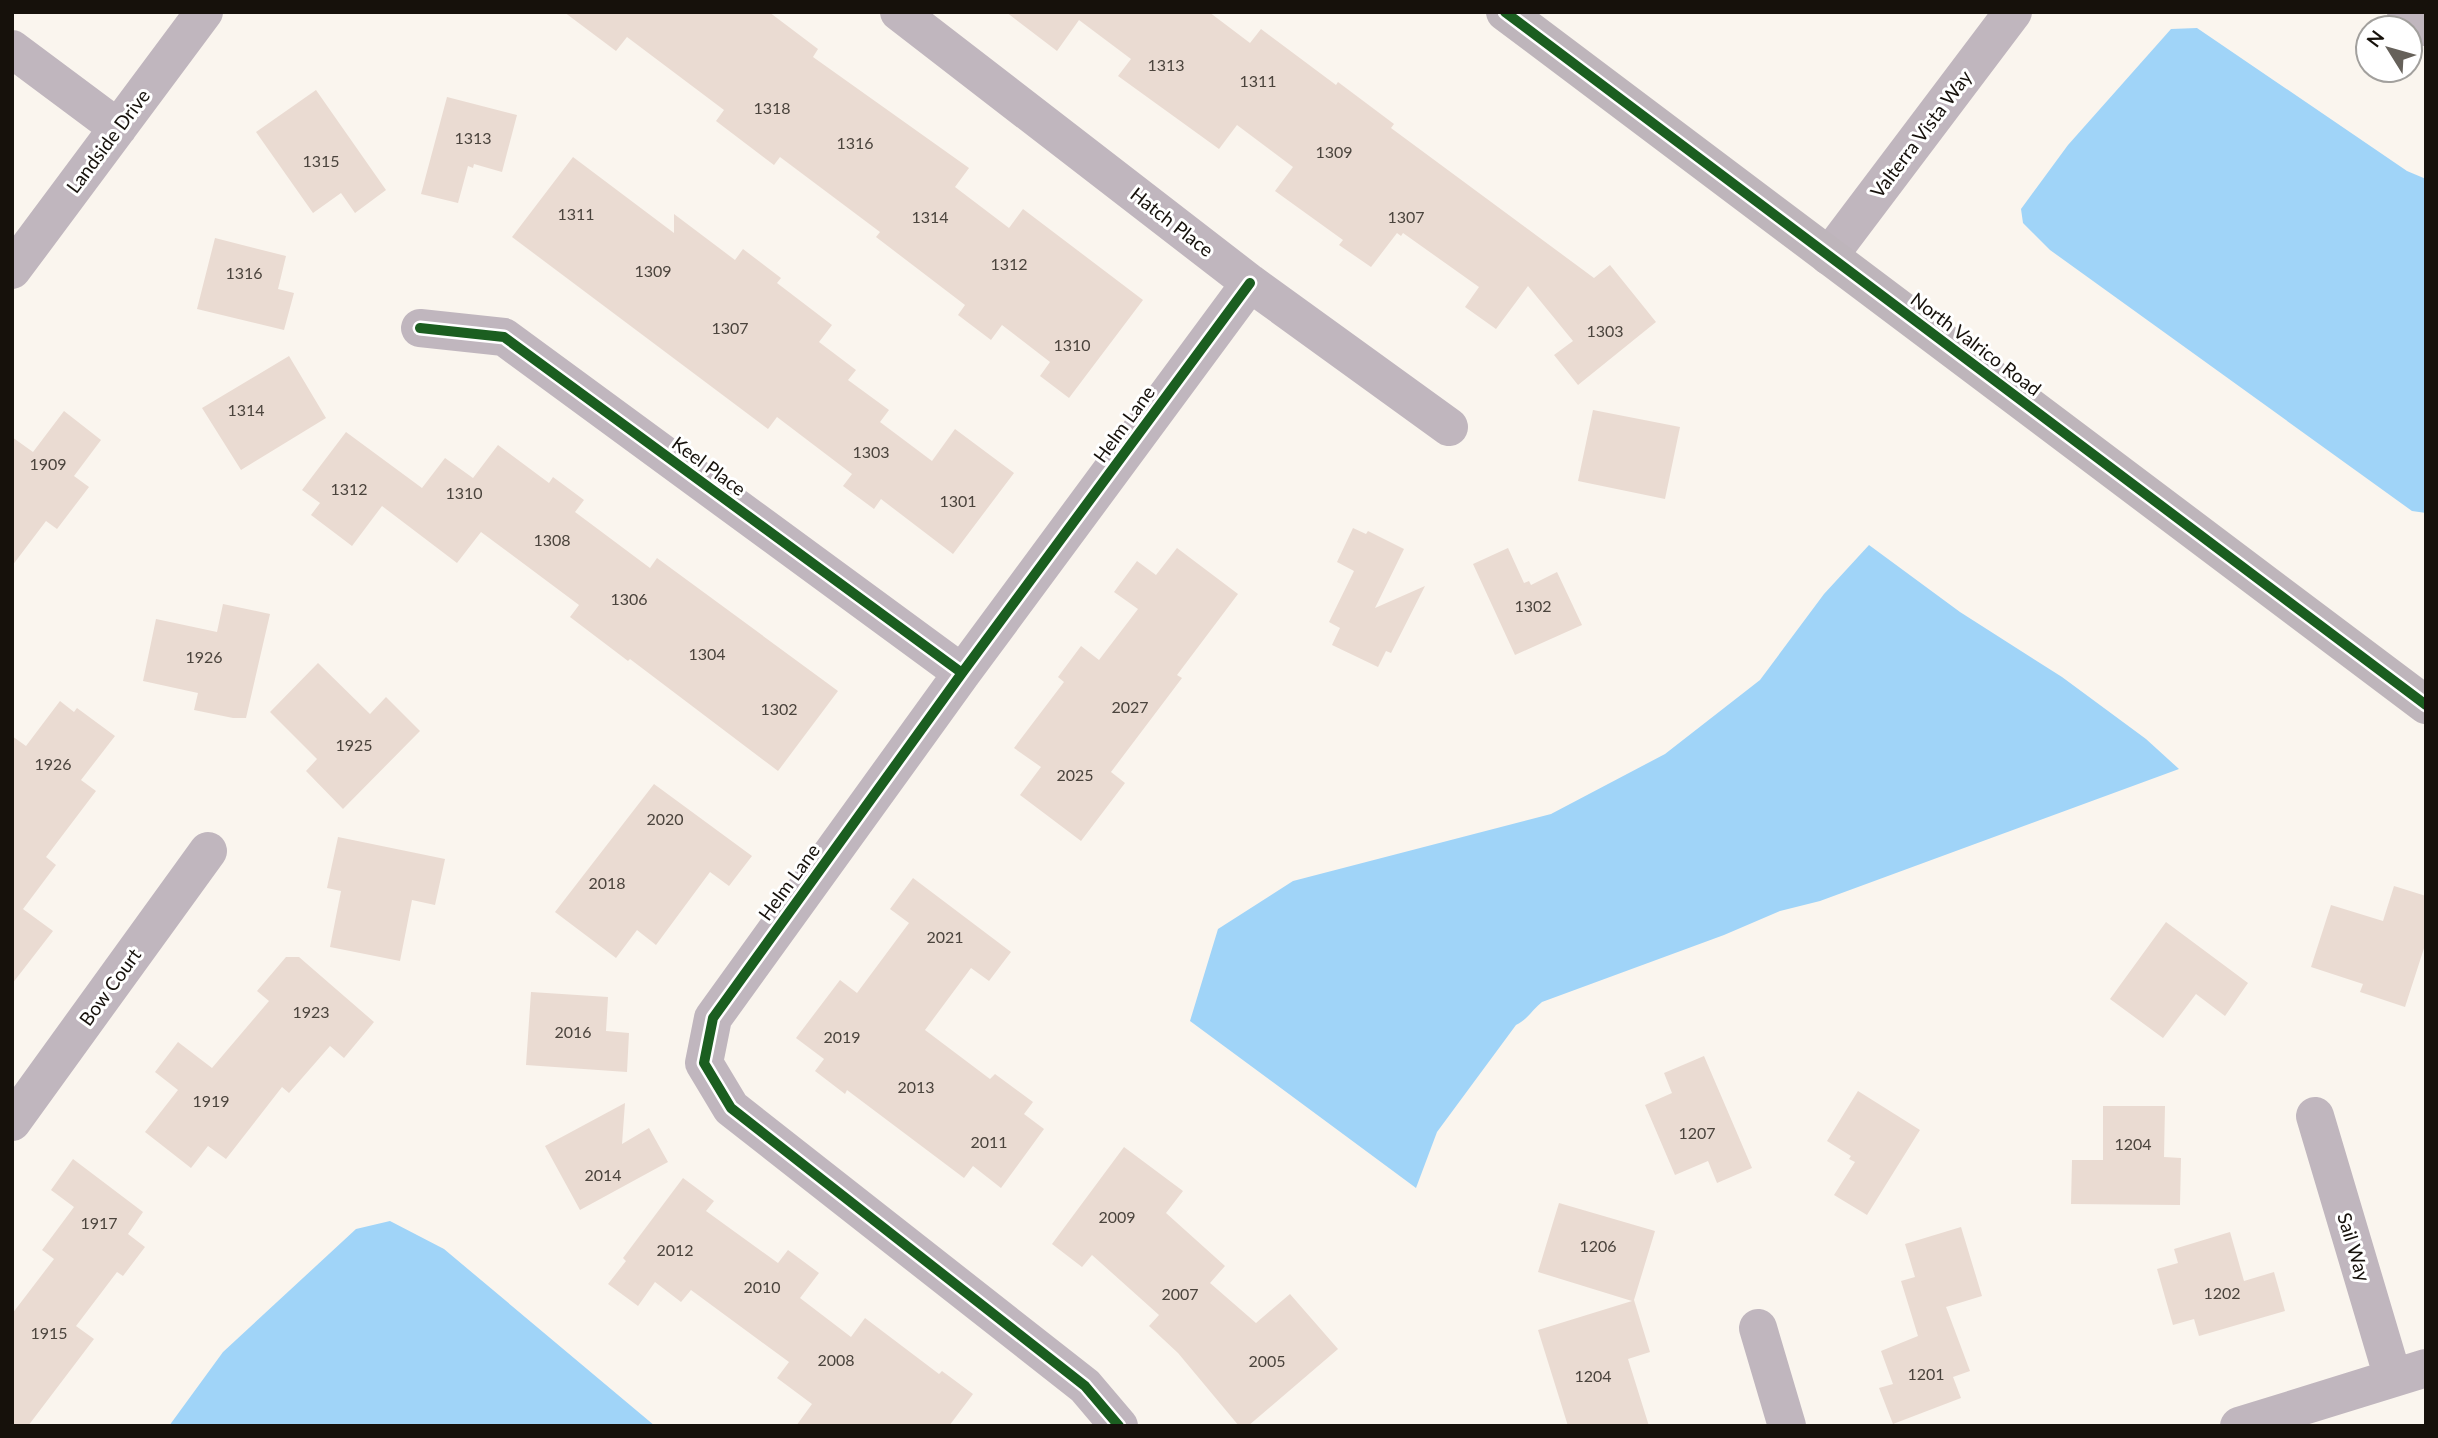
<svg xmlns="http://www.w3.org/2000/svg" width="2438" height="1438" font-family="Lato,sans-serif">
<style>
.water{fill:#a0d4f8}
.building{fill:#eadbd2}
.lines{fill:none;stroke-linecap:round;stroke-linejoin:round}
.street{stroke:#c0b6be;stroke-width:38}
.secondary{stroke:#beb5bb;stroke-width:38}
.cycleway-casing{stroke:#fff;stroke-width:15}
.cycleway{stroke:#1b5e20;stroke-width:10}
.labels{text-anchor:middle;stroke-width:6;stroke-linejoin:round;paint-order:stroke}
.number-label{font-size:16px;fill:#4b443d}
.street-label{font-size:19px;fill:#16110b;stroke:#fff}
</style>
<rect width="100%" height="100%" fill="#faf5ee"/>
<path class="water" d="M 2197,28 L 2407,171 L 2426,179 L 2426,513 L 2412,511 L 2050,250 L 2023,223 L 2021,209 L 2068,145 L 2171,29 Z
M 1869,545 L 1960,612 L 2062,677 L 2146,739 L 2179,769 L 1820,901 L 1780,911 L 1724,935 L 1542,1002 C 1532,1010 1527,1020 1516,1025 L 1437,1132 L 1416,1188 L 1190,1021 L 1218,929 L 1293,881 L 1551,814 L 1665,754 L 1760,680 L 1824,594 Z
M 390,1221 L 444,1249 L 655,1426 L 169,1426 L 223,1352 L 356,1229 Z"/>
<path class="building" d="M 564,12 L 769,12 L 818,49 L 813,57 L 969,168 L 955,187 L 1009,228 L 1023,209 L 1143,300 L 1069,398 L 1040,376 L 1050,362 L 1002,325 L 991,340 L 958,315 L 965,305 L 876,237 L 880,232 L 780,157 L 774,165 L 716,121 L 724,110 L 627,37 L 616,51 Z
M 1006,12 L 1209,12 L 1250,43 L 1261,29 L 1336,85 L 1338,82 L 1394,124 L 1391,128 L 1594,278 L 1610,265 L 1656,322 L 1578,385 L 1554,355 L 1573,341 L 1528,286 L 1496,329 L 1465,307 L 1479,287 L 1403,233 L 1401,236 L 1397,233 L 1371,267 L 1339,245 L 1343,240 L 1275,191 L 1293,167 L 1237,125 L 1219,149 L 1118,76 L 1131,59 L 1079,20 L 1057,51 Z
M 316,90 L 386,190 L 355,213 L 341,193 L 313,213 L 256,132 Z
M 447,97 L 517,115 L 502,172 L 474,164 L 473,168 L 468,166 L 458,203 L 421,194 Z
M 573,157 L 674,233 L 674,214 L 735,260 L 743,249 L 781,278 L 777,283 L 832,325 L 819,342 L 856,370 L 848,380 L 889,410 L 880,422 L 932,461 L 955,429 L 1014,473 L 953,554 L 881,499 L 874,509 L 843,486 L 852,474 L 777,417 L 768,429 L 512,237 Z
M 215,238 L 286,256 L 278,289 L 294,293 L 284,330 L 197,309 Z
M 289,356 L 326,418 L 241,470 L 202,408 Z
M 1593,410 L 1680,427 L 1665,499 L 1578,481 Z
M 64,411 L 101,440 L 74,476 L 89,487 L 57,529 L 46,521 L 12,566 L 12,437 L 33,452 Z
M 346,432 L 422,488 L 445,458 L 473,478 L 498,445 L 549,483 L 553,477 L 584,500 L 575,512 L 650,568 L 657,558 L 838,691 L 778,771 L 630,659 L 628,661 L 570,617 L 579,605 L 481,532 L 457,563 L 382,506 L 352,546 L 311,515 L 320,503 L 302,490 Z
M 1353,528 L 1366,534 L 1368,531 L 1404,549 L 1375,608 L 1425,586 L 1391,653 L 1386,651 L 1378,667 L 1332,645 L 1340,628 L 1329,622 L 1354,571 L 1337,562 Z
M 1177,548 L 1238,594 L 1177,675 L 1182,678 L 1111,772 L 1125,783 L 1081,841 L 1020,795 L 1041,767 L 1014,748 L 1064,682 L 1058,677 L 1081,646 L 1099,660 L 1138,609 L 1114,592 L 1137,561 L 1156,575 Z
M 1508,548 L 1524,583 L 1529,581 L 1531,585 L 1557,572 L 1582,625 L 1515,655 L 1473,564 Z
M 223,604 L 270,614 L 246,718 L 233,718 L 194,710 L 198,693 L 143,681 L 156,619 L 217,632 Z
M 318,663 L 370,714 L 386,697 L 420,731 L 343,809 L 306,771 L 317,759 L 270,712 Z
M 60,701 L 74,712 L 77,708 L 115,736 L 81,780 L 96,791 L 46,857 L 56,865 L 23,909 L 53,931 L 12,984 L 12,736 L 26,746 Z
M 654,784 L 752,856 L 729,886 L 710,872 L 656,945 L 637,930 L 616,958 L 555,912 Z
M 338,837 L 445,859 L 435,905 L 412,900 L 400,961 L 330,947 L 341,891 L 327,888 Z
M 913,878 L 1011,952 L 989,981 L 971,968 L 925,1030 L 990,1079 L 995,1074 L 1033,1102 L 1024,1114 L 1044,1129 L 1001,1188 L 973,1166 L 964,1178 L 847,1090 L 845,1094 L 815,1071 L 824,1059 L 796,1038 L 840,980 L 857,993 L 909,923 L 890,909 Z
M 2394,886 L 2426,896 L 2426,942 L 2405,1007 L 2360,992 L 2363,984 L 2311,967 L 2331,905 L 2383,921 Z
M 2166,922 L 2248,983 L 2225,1016 L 2196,994 L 2163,1038 L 2110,999 Z
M 286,957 L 299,957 L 374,1022 L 344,1058 L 330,1046 L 289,1093 L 282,1087 L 226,1159 L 208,1146 L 191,1168 L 145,1132 L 178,1090 L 155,1072 L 178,1042 L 212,1068 L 269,1001 L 257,991 Z
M 531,992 L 608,997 L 606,1031 L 629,1033 L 627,1072 L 526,1065 Z
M 1704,1056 L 1752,1168 L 1717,1183 L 1708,1161 L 1675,1175 L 1645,1105 L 1672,1093 L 1664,1073 Z
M 1858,1091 L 1920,1130 L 1867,1215 L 1834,1195 L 1855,1162 L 1849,1159 L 1851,1156 L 1827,1141 Z
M 625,1103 L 622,1144 L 649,1128 L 668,1162 L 580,1210 L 545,1146 Z
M 2103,1106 L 2165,1106 L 2164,1157 L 2181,1158 L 2180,1205 L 2071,1204 L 2072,1160 L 2103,1160 Z
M 1124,1147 L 1183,1191 L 1166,1213 L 1225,1266 L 1210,1283 L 1256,1323 L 1290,1294 L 1338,1349 L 1248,1426 L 1239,1426 L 1178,1353 L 1149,1326 L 1159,1315 L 1092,1255 L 1082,1267 L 1052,1244 Z
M 73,1159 L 143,1212 L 128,1234 L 145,1247 L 123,1276 L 117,1272 L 76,1326 L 94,1339 L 28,1426 L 12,1426 L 12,1314 L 54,1259 L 42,1250 L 74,1207 L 51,1190 Z
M 683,1178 L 714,1201 L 706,1211 L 778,1263 L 788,1250 L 819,1273 L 800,1298 L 851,1337 L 865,1318 L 939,1374 L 942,1371 L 973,1394 L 949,1426 L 796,1426 L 812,1404 L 777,1378 L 789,1362 L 691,1290 L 681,1302 L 655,1282 L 638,1306 L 608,1284 L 626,1261 L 623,1258 Z
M 1559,1203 L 1655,1231 L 1634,1300 L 1650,1352 L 1628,1359 L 1649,1426 L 1568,1426 L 1538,1330 L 1632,1301 L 1538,1272 Z
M 1961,1227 L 1982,1296 L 1946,1307 L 1970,1371 L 1953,1377 L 1961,1398 L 1893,1424 L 1879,1388 L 1893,1384 L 1881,1351 L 1918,1336 L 1901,1281 L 1915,1277 L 1905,1244 Z
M 2230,1232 L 2244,1281 L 2274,1272 L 2285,1311 L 2199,1336 L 2194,1319 L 2173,1325 L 2157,1269 L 2178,1263 L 2174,1249 Z"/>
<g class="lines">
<path class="street" d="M 899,12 L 1250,283 L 1449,427
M 2406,12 L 2426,27
M 12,49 L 118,128
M 1829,256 L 2013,12
M 12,270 L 204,12
M 420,328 L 504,337 L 962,673
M 2315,1116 L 2393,1378
M 12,1122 L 208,851
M 1758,1328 L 1787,1426
M 1119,1426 L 1085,1386 L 731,1108 L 704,1063 L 713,1018 L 962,673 L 1250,283
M 2239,1426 L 2426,1368"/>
<path class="secondary" d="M 1505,12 L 2426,705"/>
<g class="cycleway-casing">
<path id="cycleway" d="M 1505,12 L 2426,705
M 420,328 L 504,337 L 962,673
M 1119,1426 L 1085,1386 L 731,1108 L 704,1063 L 713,1018 L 962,673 L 1250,283"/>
</g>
<use href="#cycleway" class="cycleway"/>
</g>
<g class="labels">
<g class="number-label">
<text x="1166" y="71">1313</text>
<text x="1258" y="87">1311</text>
<text x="772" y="114">1318</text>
<text x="473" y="144">1313</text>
<text x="855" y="149">1316</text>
<text x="1334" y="158">1309</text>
<text x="321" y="167">1315</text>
<text x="576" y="220">1311</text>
<text x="930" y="223">1314</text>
<text x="1406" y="223">1307</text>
<text x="1009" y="270">1312</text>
<text x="653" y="277">1309</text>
<text x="244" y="279">1316</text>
<text x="730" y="334">1307</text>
<text x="1605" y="337">1303</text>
<text x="1072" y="351">1310</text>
<text x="246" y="416">1314</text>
<text x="871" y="458">1303</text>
<text x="48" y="470">1909</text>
<text x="349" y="495">1312</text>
<text x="464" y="499">1310</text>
<text x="958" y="507">1301</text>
<text x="552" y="546">1308</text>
<text x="629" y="605">1306</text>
<text x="1533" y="612">1302</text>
<text x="707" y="660">1304</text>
<text x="204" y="663">1926</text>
<text x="1130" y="713">2027</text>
<text x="779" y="715">1302</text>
<text x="354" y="751">1925</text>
<text x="53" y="770">1926</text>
<text x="1075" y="781">2025</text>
<text x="665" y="825">2020</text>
<text x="607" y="889">2018</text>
<text x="945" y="943">2021</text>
<text x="311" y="1018">1923</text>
<text x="573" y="1038">2016</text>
<text x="842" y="1043">2019</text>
<text x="916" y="1093">2013</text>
<text x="211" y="1107">1919</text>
<text x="1697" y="1139">1207</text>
<text x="989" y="1148">2011</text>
<text x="2133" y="1150">1204</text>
<text x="603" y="1181">2014</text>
<text x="1117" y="1223">2009</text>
<text x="99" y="1229">1917</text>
<text x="1598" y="1252">1206</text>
<text x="675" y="1256">2012</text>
<text x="762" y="1293">2010</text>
<text x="2222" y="1299">1202</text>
<text x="1180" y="1300">2007</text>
<text x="49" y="1339">1915</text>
<text x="836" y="1366">2008</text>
<text x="1267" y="1367">2005</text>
<text x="1926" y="1380">1201</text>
<text x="1593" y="1382">1204</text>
</g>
<g class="street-label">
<text transform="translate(1921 134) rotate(-53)" y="7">Valterra Vista Way</text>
<text transform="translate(108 141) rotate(-53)" y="7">Landside Drive</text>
<text transform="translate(1172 222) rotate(38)" y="7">Hatch Place</text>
<text transform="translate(1976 344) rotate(37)" y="7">North Valrico Road</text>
<text transform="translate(1124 424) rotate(-54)" y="7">Helm Lane</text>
<text transform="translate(709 466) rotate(36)" y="7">Keel Place</text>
<text transform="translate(789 882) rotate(-54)" y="7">Helm Lane</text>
<text transform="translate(110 987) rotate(-54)" y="7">Bow Court</text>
<text transform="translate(2354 1247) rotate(73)" y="7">Sail Way</text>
</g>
</g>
<rect width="2438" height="1438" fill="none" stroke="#16110b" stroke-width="28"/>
<g transform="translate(2389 49) rotate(307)"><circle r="33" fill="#ffffff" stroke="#a2a09d" stroke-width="2"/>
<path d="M0-5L12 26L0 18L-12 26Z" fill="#66615a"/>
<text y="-10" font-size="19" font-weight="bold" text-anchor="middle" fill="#16110b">N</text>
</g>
</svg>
